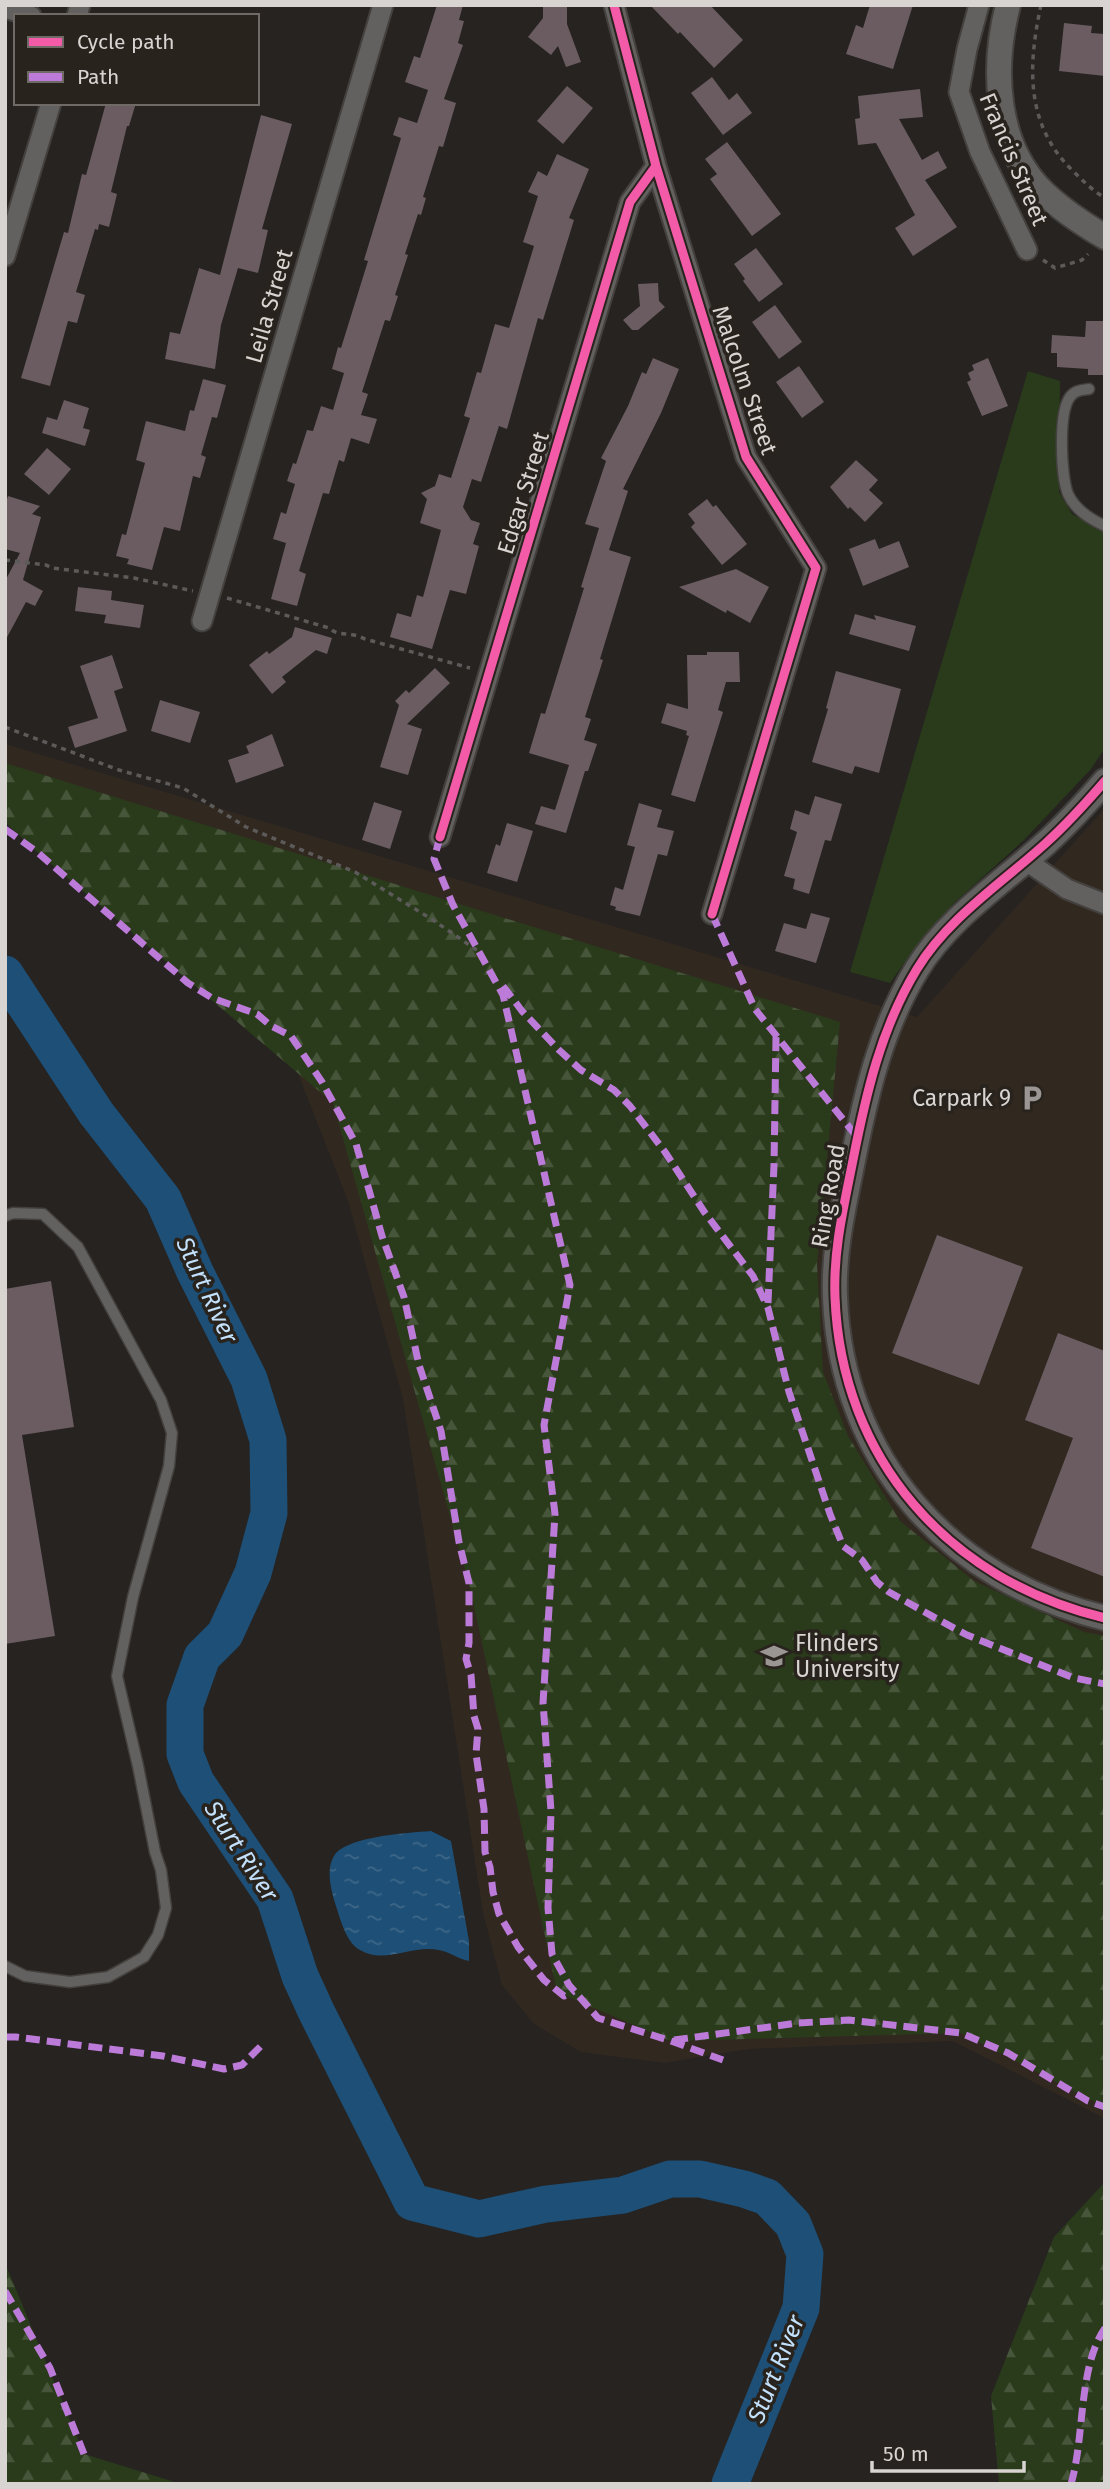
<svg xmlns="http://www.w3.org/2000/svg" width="1110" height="2489" font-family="'Fira Sans',sans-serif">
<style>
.built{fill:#312820}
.green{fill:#293b1a}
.forest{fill:url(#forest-firs)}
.water{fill:url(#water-ripples)}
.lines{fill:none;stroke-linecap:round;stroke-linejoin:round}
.river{stroke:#1e4f76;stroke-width:37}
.building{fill:#6a5c61}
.service-casing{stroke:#43403e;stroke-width:13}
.minor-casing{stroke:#43403e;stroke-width:23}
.tertiary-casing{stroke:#43403e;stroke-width:28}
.path{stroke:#5d5b5a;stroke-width:3.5;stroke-dasharray:5 5;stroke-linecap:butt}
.service{stroke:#63615f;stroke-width:10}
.minor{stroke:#63615f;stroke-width:19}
.tertiary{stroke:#63615f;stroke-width:24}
.quiet{stroke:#bd7bd9;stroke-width:7;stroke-dasharray:14 7;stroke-linecap:butt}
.cycleway-casing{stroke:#29231e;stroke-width:13}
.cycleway{stroke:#f35aa7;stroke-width:9}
.labels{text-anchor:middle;stroke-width:7;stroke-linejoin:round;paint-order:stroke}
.street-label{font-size:23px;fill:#d8d4d1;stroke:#29231e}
.poi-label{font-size:23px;fill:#d8d4d1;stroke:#29231e;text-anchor:end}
.water-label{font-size:24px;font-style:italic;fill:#c3e1fb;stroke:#29231e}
</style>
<defs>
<pattern id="forest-firs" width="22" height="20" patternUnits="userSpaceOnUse" patternTransform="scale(1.75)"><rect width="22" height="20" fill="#293b1a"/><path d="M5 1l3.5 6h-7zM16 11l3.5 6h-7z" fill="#47563a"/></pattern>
<pattern id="water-ripples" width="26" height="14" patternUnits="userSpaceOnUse" patternTransform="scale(1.75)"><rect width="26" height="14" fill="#1e4f76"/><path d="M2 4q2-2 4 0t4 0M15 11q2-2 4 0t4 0" fill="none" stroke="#3e6788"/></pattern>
</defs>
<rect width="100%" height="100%" fill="#262321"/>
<path class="built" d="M 5,744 L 917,1017 L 1105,808 L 1105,2120 L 1102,2117 L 953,2041 L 748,2049 L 665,2063 L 581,2052 L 534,2024 L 502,1985 L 483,1913 L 403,1399 L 348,1201 L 293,1061 L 5,814 Z"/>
<path class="green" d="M 1028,371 L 1060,381 L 1059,492 L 1072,514 L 1105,533 L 1105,748 L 1091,769 L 1024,840 L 955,902 L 920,941 L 890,983 L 850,972 Z"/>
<path class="forest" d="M 5,763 L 840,1022 L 817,1264 L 823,1372 L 848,1436 L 900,1521 L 974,1581 L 1084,1632 L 1105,1636 L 1105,2107 L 961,2033 L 671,2041 L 557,1992 L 469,1583 L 333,1103 L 37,852 L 5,822 Z
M 1105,2182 L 1105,2484 L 999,2484 L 991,2396 L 1054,2237 Z
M 5,2263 L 84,2454 L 181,2484 L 5,2484 Z"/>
<path class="water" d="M 431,1831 L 451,1841 L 469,1941 L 469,1961 C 458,1959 450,1952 439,1950 C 413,1944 384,1965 360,1950 C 347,1943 341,1922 337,1909 C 332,1893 325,1871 334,1856 C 346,1836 409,1833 431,1831 Z"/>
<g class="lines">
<path class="river" d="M 5,974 L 96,1113 L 163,1199 L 195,1272 L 249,1379 L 268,1440 L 269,1513 L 253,1573 L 225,1634 L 202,1657 L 185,1705 L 185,1754 L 196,1782 L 275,1899 L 300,1976 L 316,2011 L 412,2202 L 479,2219 L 546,2204 L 623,2195 L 670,2179 L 700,2179 L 744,2189 L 767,2197 L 793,2224 L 805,2254 L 801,2308 L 730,2484"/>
</g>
<path class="building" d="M 437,5 L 463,5 L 459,20 L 464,21 L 458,43 L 463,45 L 444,99 L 456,103 L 443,147 L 439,146 L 423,197 L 426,198 L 421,215 L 418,214 L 405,254 L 408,255 L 395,295 L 398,296 L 390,321 L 385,320 L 362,392 L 368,394 L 361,415 L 377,419 L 369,444 L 351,438 L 344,462 L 339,460 L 329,494 L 323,493 L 299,571 L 306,574 L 297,606 L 271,599 L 286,543 L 273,539 L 281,512 L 286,514 L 295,484 L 287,481 L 293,463 L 296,464 L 307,430 L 313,431 L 321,406 L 333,410 L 344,373 L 332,369 L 338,347 L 341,348 L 368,261 L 364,260 L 401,138 L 393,135 L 399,117 L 417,123 L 428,90 L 405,82 L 414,56 L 420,58 Z
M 543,5 L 567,5 L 567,24 L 581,62 L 566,67 L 558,46 L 551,55 L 528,37 L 543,18 Z
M 650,5 L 710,5 L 743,40 L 714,68 L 680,32 L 678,34 Z
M 870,5 L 913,5 L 893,69 L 846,54 L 856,25 L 863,28 Z
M 1064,23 L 1092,26 L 1091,33 L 1105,34 L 1105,76 L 1059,71 Z
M 712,77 L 729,100 L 737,93 L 752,113 L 723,135 L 691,93 Z
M 567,86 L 593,108 L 563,144 L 537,121 Z
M 920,89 L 923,117 L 899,119 L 922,160 L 938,151 L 947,168 L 925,180 L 957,227 L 913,256 L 895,228 L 915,215 L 876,143 L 858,145 L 855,119 L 860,118 L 858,96 Z
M 106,103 L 136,103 L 129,126 L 127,126 L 111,192 L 117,194 L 109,227 L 99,224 L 98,230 L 95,229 L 76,292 L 85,295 L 77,323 L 68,321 L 50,386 L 21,378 L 64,232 L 68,233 L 82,174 L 86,175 Z
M 261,115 L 292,124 L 262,229 L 268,230 L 258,273 L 238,268 L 221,325 L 215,369 L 165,359 L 170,332 L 180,334 L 199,268 L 220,275 Z
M 727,142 L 781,214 L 752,236 L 710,179 L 717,174 L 705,159 Z
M 557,154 L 589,169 L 569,218 L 574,220 L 543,320 L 538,318 L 507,429 L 499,426 L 481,482 L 472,479 L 463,507 L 471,520 L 480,523 L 473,544 L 479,546 L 466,594 L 450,590 L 432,649 L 390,637 L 397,613 L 411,617 L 417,595 L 423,597 L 441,530 L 420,523 L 427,499 L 421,493 L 435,486 L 439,474 L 451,478 L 470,418 L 464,416 L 477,372 L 481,373 L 495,324 L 509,328 L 534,246 L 523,242 L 538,196 L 528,192 L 538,171 L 547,176 Z
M 756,248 L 783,284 L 759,302 L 743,281 L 745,279 L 734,264 Z
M 658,283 L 659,301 L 665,307 L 638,330 L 632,330 L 623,320 L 640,306 L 638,284 Z
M 775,305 L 802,342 L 779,359 L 752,322 Z
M 1086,321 L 1105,321 L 1105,375 L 1088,375 L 1088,369 L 1057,367 L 1057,353 L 1051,353 L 1052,335 L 1085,337 Z
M 653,358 L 679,369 L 661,413 L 623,489 L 628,491 L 609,550 L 631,557 L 600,659 L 603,660 L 585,717 L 591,719 L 584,740 L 597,744 L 588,771 L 585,771 L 566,833 L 535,824 L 541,806 L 555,810 L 569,765 L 529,753 L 541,713 L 545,714 L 584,588 L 581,587 L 599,528 L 585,524 L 606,461 L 601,458 L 628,406 L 642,372 L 646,374 Z
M 988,358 L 1008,406 L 982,416 L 967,382 L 971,380 L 968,373 L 974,370 L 972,365 Z
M 799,366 L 824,402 L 802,418 L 776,382 Z
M 203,379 L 226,385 L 217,418 L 212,417 L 201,455 L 206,457 L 200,478 L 193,476 L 180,531 L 164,527 L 152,570 L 127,564 L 129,559 L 116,556 L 122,534 L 126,535 L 145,463 L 136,460 L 146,421 L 185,431 L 190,410 L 194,411 Z
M 64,400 L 89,408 L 83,428 L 90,430 L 85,446 L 42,433 L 47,417 L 57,420 Z
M 47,448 L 71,469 L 49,495 L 24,474 Z
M 856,460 L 878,480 L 869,490 L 883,503 L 865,522 L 850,507 L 848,509 L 830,487 Z
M 8,496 L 40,506 L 32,514 L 41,517 L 23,580 L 43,591 L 35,606 L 26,602 L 5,641 L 5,581 L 20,553 L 5,549 L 5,506 Z
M 707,499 L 713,507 L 716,505 L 747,544 L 722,565 L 691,527 L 695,523 L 688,514 Z
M 875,539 L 879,549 L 899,541 L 909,567 L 863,586 L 849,549 Z
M 736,569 L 769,587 L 750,623 L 727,610 L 726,613 L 679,587 Z
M 78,587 L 112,591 L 111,600 L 144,605 L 140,628 L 104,623 L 106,615 L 75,611 Z
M 855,614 L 876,620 L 874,615 L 916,626 L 909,651 L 849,634 Z
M 295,627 L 332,638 L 327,654 L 316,650 L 282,677 L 286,682 L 272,694 L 249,665 L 267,651 L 269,654 L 292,637 Z
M 707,652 L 739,652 L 740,682 L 726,682 L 718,710 L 723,712 L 695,802 L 671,795 L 689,736 L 686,735 L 687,731 L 661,723 L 667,703 L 688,709 L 687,655 L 707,655 Z
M 112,655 L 123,688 L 114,691 L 127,731 L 75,748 L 68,727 L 98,718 L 80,666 Z
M 435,668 L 450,683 L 407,724 L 422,729 L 408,775 L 380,767 L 399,705 L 395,701 L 406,690 L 409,693 Z
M 836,671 L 901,689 L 879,773 L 855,766 L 852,774 L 812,762 L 828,709 L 826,708 Z
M 160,700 L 200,712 L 190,743 L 151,731 Z
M 272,734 L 284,766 L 236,783 L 228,760 L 249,753 L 246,746 Z
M 815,796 L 842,804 L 831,841 L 825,840 L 809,894 L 793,889 L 795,879 L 784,876 L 797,832 L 790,829 L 795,810 L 809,815 Z
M 374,802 L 402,811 L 390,849 L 362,840 Z
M 639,803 L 662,810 L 657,827 L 674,831 L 667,856 L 658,854 L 640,916 L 615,910 L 616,907 L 610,905 L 615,887 L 623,890 L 635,847 L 627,845 Z
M 507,823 L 533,831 L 517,882 L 487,873 L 496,844 L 500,846 Z
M 811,913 L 830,918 L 816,963 L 775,951 L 784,923 L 806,929 Z
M 937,1235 L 1023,1267 L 979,1385 L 892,1353 Z
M 51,1281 L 74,1427 L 22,1435 L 55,1636 L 5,1644 L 5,1289 Z
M 1058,1333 L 1105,1351 L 1105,1577 L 1031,1548 L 1073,1438 L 1025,1420 Z"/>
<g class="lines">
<g class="service-casing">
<path id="service" d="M 1089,389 C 1082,390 1075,390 1070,397 C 1058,413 1061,477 1068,494 C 1075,510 1090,519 1105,526
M 5,1216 L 13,1213 L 43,1214 L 78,1247 L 161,1400 L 172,1433 L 169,1466 L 133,1597 L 117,1676 L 138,1766 L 155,1852 L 161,1870 L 166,1908 L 158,1935 L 144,1957 L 108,1977 L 70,1982 L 25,1976 L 5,1966"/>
</g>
<g class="minor-casing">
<path id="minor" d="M 614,5 L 656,166 L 746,457 L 816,568 L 712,914
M 979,5 L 967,49 L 959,92 L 980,152 L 1027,250
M 5,8 L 31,16
M 77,16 L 80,5
M 5,256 L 51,103
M 202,621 L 383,5
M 440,837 L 630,202 L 656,166
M 1025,860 L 1067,889 L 1105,904"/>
</g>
<g class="tertiary-casing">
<path id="tertiary" d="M 1008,5 C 992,67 994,145 1044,193 C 1062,210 1083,224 1105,237
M 1105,781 C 1086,803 1067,824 1046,843 C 1002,883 948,918 917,969 C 881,1028 866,1094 853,1160 C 844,1206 833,1250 835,1297 C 841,1459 949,1581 1105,1618"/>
</g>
<path class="path" d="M 1041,5 C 1028,65 1025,123 1071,169 C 1082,180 1092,190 1105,198
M 1043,260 L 1055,268 L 1082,260 L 1088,254
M 5,560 L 46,565 L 52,568 L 134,578 L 193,591
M 227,598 L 329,628 C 338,637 351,631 365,639 L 470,668
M 5,727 L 119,770 L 183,788 L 246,827 L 355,872 L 433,920 L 478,951"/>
<use href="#service" class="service"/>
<use href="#minor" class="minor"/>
<use href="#tertiary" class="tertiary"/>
<path class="quiet" d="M 5,829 L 37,852 L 188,983 L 212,998 L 257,1014 L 271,1026 L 291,1036 L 322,1082 L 356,1144 L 382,1236 L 404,1297 L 419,1365 L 441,1431 L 459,1542 L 469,1583 L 469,1643 L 466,1659 L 471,1675 L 474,1716 L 478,1729 L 476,1754 L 484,1809 L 485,1852 L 490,1867 L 493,1892 L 499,1914 L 518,1947 L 544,1980 L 564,1996 L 574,1991
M 440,837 L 434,859 L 453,905 L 503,995 L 570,1285 L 544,1425 L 555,1514 L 543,1703 L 551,1811 L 548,1908 L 552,1954 L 569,1985 L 598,2018 L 671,2041 L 723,2060
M 712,914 L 755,1009 L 857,1137
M 503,986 L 522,1011 L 559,1050 L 581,1070 L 614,1090 L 630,1106 L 665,1152 L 705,1213 L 753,1276 L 768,1308 L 789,1392 L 830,1514 L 843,1546 L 862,1560 L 877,1582 L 889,1592 L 939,1620 L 967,1635 L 1074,1678 L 1105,1684
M 768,1303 L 774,1165 L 776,1037
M 5,2037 L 16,2037 L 163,2056 L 224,2069 L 242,2065 L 263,2044
M 674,2040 L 798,2023 L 849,2020 L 961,2033 L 1008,2053 L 1088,2101 L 1105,2107
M 5,2291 L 50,2368 L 84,2454
M 1071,2484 C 1085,2437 1078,2367 1105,2328"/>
<g class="cycleway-casing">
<path id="cycleway" d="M 614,5 L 656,166 L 746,457 L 816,568 L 712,914
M 1105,781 C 1086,803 1067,824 1046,843 C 1002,883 948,918 917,969 C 881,1028 866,1094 853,1160 C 844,1206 833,1250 835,1297 C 841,1459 949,1581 1105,1618
M 440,837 L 630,202 L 656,166"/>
</g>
<use href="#cycleway" class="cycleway"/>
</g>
<defs>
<g id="parking-bare" transform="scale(2.1)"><path d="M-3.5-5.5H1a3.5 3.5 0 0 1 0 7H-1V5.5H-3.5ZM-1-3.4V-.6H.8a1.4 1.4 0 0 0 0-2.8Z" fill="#9a9693" stroke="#29231e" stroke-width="2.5" paint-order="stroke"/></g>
<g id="university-bare" transform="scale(2.1)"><path d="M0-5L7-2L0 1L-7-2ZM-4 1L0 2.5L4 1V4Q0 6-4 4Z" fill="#9a9693" stroke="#29231e" stroke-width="2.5" paint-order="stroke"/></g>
</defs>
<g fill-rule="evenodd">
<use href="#parking-bare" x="1032" y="1098"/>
<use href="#university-bare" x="774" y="1656"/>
</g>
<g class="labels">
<g class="street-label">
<text transform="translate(1014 159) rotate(67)" y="8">Francis Street</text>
<text transform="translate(269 306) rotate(-74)" y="8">Leila Street</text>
<text transform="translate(745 380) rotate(71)" y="8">Malcolm Street</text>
<text transform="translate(523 493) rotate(-73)" y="8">Edgar Street</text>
<text transform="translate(828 1196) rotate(-80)" y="8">Ring Road</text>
</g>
<g class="poi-label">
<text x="1011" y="1106">Carpark 9</text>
<text x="795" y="1651" text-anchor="start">Flinders<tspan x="795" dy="26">University</tspan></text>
</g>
<g class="water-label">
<text transform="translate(207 1290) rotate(65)" y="8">Sturt River</text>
<text transform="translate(241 1851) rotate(57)" y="8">Sturt River</text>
<text transform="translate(776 2369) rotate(-68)" y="8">Sturt River</text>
</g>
</g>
<rect width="1110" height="2489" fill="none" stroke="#d8d4d1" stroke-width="14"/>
<rect x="14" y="14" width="245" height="91" fill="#29231e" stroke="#6f6a66" stroke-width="2"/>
<rect x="28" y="37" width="35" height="10" fill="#f35aa7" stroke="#6f6a66" stroke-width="2"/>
<text x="77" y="49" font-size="21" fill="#d8d4d1">Cycle path</text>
<rect x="28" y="72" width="35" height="10" fill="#bd7bd9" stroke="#6f6a66" stroke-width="2"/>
<text x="77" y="84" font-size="21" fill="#d8d4d1">Path</text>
<path d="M872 2461v10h152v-10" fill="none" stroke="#d8d4d1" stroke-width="3.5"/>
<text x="883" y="2461" font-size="21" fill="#d8d4d1" stroke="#29231e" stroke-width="5" paint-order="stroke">50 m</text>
</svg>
